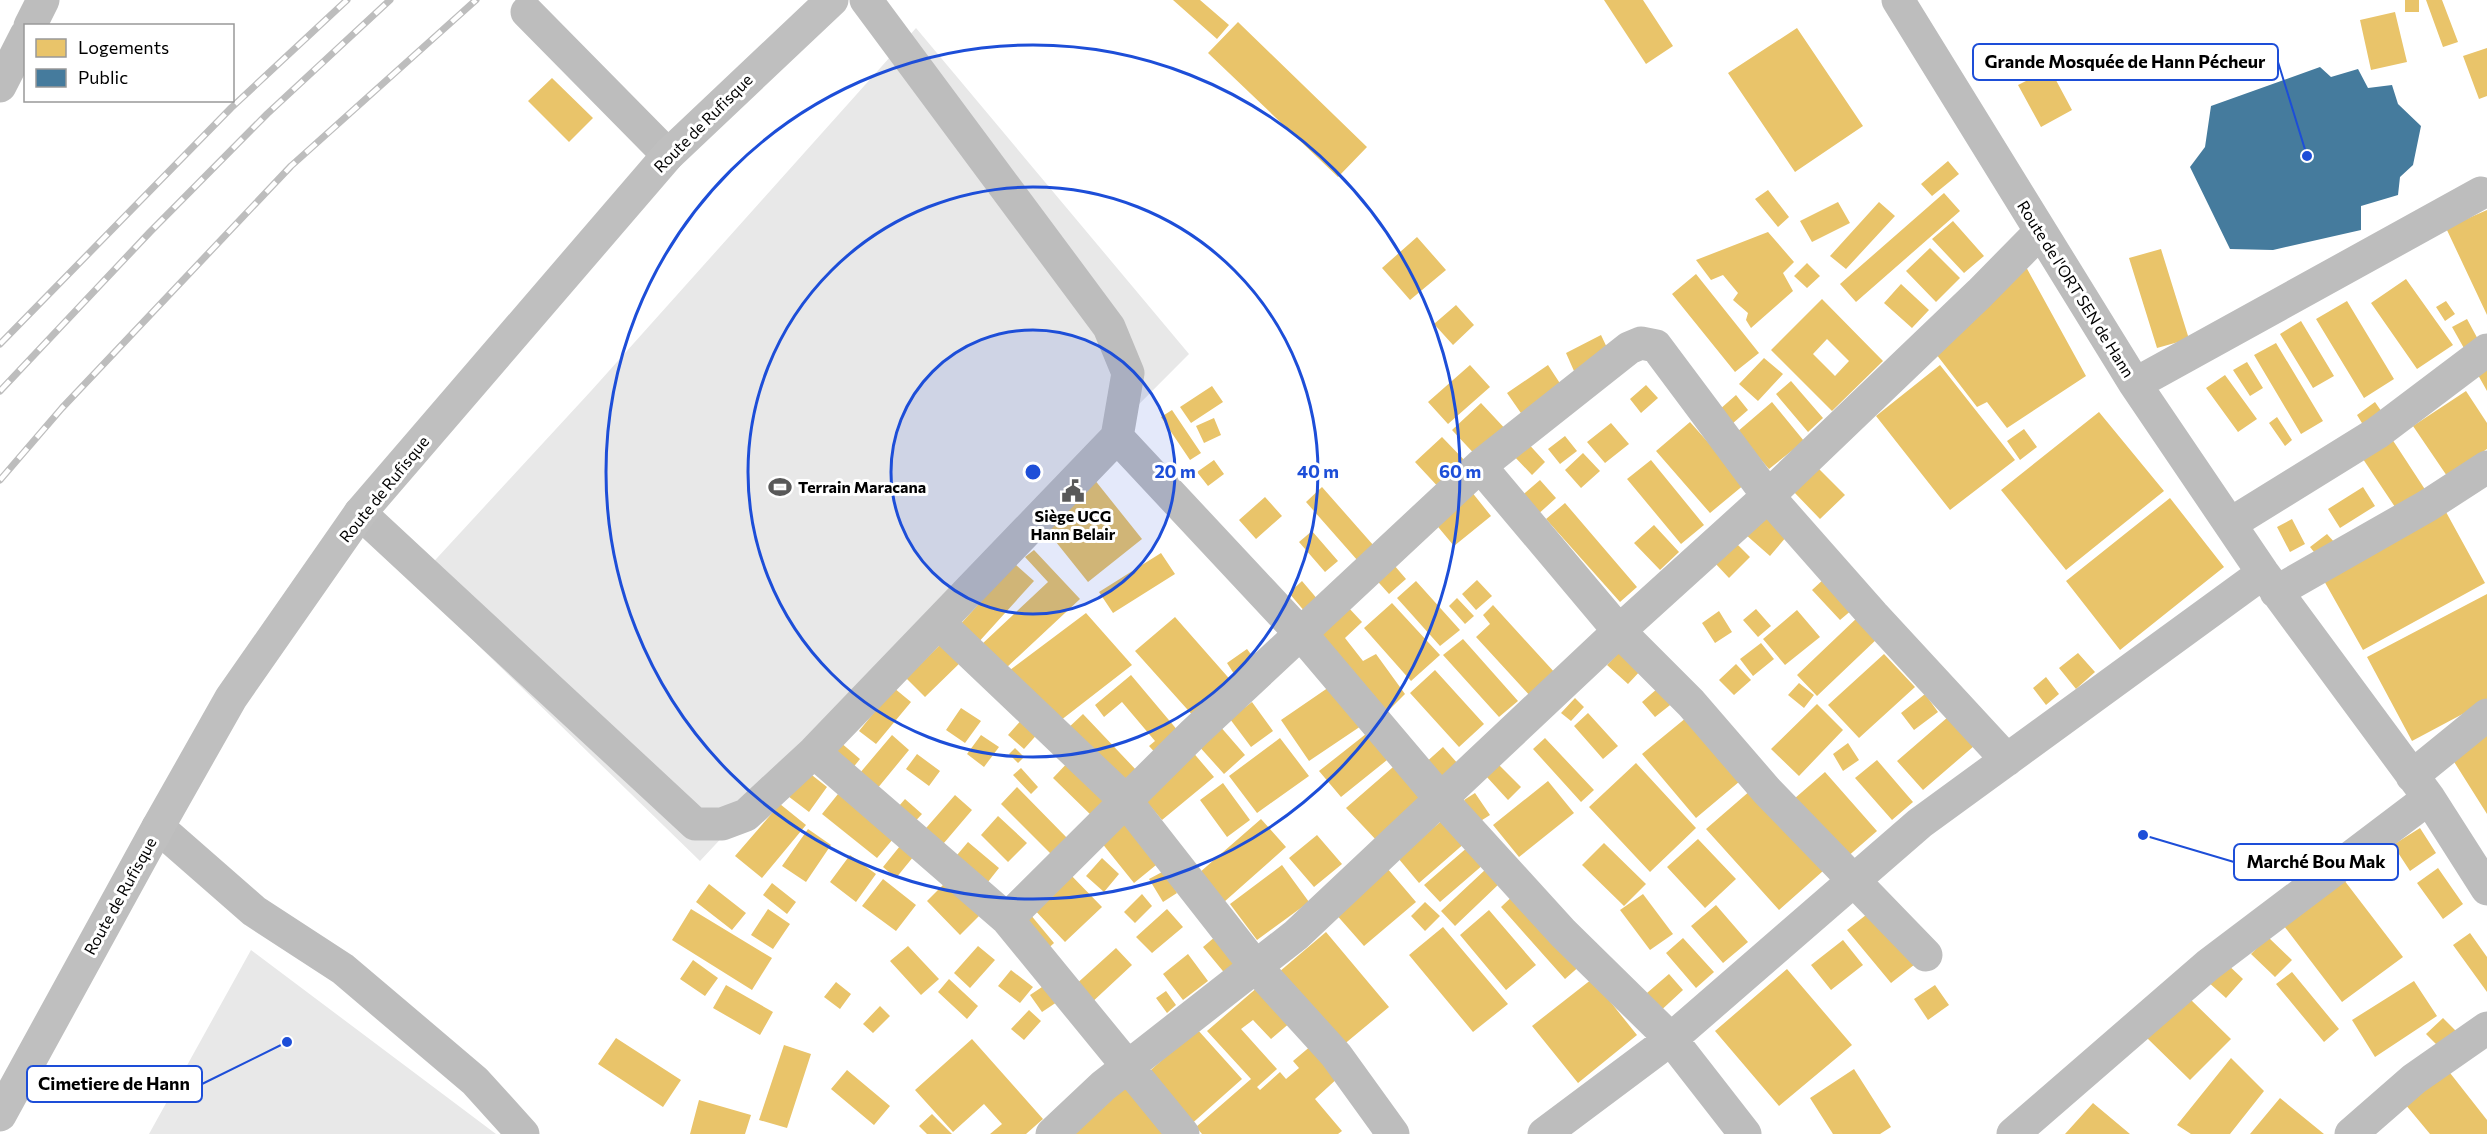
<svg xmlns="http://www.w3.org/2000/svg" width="2487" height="1134" font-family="Commissioner,sans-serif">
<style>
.green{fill:#e8e8e8}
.homes{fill:#e9c46a;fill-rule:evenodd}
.public{fill:#457b9d}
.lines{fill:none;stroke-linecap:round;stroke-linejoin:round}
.minor{stroke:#bdbdbd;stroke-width:33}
.secondary{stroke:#bfbfbf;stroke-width:33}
.rail-casing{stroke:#bdbdbd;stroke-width:7}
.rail{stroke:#fff;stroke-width:4.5;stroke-dasharray:14;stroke-linecap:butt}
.ring{fill:none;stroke:#1d4ed8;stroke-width:3}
.labels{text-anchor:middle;stroke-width:6;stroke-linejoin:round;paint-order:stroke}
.street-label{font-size:16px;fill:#000;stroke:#fff}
.poi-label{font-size:16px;font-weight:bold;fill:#000;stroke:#fff;text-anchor:start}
.centre{fill:#1d4ed8;stroke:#fff;stroke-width:3}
.ring-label{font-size:18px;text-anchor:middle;font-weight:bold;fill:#1d4ed8;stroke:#fff;stroke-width:6;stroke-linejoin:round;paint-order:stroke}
.leader{fill:none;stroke:#1d4ed8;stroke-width:2}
.callout-dot{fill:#1d4ed8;stroke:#fff;stroke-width:2}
.callout{fill:#fff;stroke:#1d4ed8;stroke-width:2}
.callout-label{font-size:18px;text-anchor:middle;font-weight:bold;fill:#000}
</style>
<rect width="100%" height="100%" fill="#fff"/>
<path class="green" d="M 916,28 L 1189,354 L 942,602 L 700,861 L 414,583 L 591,391 Z
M 251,950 L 496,1134 L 149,1134 Z"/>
<path class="homes" d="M 1173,0 L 1200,0 L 1229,25 L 1217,39 Z
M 1604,0 L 1643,0 L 1673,46 L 1646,64 Z
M 2405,0 L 2419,0 L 2419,12 L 2405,12 Z
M 2426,0 L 2442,0 L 2458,42 L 2443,47 Z
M 2395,12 L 2407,62 L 2371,70 L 2360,20 Z
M 1238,22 L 1367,147 L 1338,177 L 1208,53 Z
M 1797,28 L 1863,126 L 1795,172 L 1728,73 Z
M 2487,48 L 2487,96 L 2479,99 L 2463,56 Z
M 2050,69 L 2072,110 L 2041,127 L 2018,85 Z
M 552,78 L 593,118 L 569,142 L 528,101 Z
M 1948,161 L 1959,174 L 1932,196 L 1921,184 Z
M 1768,190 L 1789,217 L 1778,227 L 1755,199 Z
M 1944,193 L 1960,211 L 1856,302 L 1840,284 Z
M 1838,202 L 1850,223 L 1812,242 L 1800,221 Z
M 1879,202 L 1895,216 L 1846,269 L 1830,256 Z
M 2487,210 L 2487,315 L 2446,228 Z
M 1953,221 L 1984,256 L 1964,273 L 1932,239 Z
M 1768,232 L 1794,262 L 1783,273 L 1793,291 L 1751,328 L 1746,320 L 1748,313 L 1733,300 L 1738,293 L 1723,275 L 1711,280 L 1696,260 Z
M 1417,237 L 1446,270 L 1410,300 L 1382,268 Z
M 1930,248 L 1960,278 L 1936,302 L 1906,271 Z
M 2161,249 L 2189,339 L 2157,348 L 2129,258 Z
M 1807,263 L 1820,276 L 1807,288 L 1794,276 Z
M 2025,265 L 2086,376 L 2007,428 L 1987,402 L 1977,407 L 1933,350 Z
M 1696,274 L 1759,353 L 1735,372 L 1672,294 Z
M 2406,279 L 2453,345 L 2417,369 L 2371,303 Z
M 1901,284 L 1929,310 L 1912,328 L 1884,303 Z
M 1822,299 L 1883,361 L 1832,411 L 1771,350 ZM 1827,339 L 1849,361 L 1835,376 L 1813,354 Z
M 2347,301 L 2394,379 L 2364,398 L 2316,319 Z
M 2446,301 L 2455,314 L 2445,321 L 2436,307 Z
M 1456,305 L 1474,325 L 1453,345 L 1434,324 Z
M 2467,319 L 2480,343 L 2465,350 L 2452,327 Z
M 2301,321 L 2334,376 L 2313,388 L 2280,334 Z
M 1601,335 L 1610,354 L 1574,371 L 1566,353 Z
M 2276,343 L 2323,421 L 2301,434 L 2254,355 Z
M 1764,358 L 1783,374 L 1758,401 L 1739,384 Z
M 2487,359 L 2487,391 L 2473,366 Z
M 2247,362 L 2263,388 L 2250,396 L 2233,370 Z
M 1470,365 L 1490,387 L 1448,424 L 1428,402 Z
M 1548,365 L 1563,388 L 1523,416 L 1507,393 Z
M 1940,365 L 2015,460 L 1950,510 L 1876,416 Z
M 2225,375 L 2257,419 L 2238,432 L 2206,388 Z
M 1791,381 L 1823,418 L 1808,432 L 1776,394 Z
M 1646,385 L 1658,398 L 1641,413 L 1630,399 Z
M 1212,386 L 1223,402 L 1191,423 L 1180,407 Z
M 2466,391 L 2487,423 L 2487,449 L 2447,476 L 2413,426 Z
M 1736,395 L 1748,410 L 1732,424 L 1719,410 Z
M 1772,402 L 1804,441 L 1769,469 L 1737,432 Z
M 2375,402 L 2384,415 L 2365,428 L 2357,415 Z
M 1481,403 L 1510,434 L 1481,461 L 1452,430 Z
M 1172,410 L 1201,453 L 1190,460 L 1161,417 Z
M 2099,412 L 2164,491 L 2066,570 L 2001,490 Z
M 2277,417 L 2292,440 L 2285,446 L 2269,423 Z
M 1214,418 L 1221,435 L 1204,443 L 1196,426 Z
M 1690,422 L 1745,484 L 1710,513 L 1656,451 Z
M 1611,423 L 1629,444 L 1605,463 L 1587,442 Z
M 2024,429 L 2037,447 L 2020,460 L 2007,441 Z
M 1565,436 L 1577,451 L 1560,464 L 1548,449 Z
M 1442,437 L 1469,465 L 1442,491 L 1415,462 Z
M 2392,439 L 2426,491 L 2397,510 L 2363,459 Z
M 1525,440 L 1545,462 L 1532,475 L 1511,453 Z
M 1583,453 L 1600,471 L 1581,488 L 1565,470 Z
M 1214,460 L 1224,474 L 1208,486 L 1197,472 Z
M 1651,460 L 1704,525 L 1681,544 L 1627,479 Z
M 1816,466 L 1845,495 L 1820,519 L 1792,490 Z
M 1094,479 L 1142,539 L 1088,582 L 1040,522 Z
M 1540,480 L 1556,498 L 1535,517 L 1519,498 Z
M 1322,487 L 1374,546 L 1358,561 L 1306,502 Z
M 2363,487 L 2375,506 L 2340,528 L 2328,509 Z
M 1471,491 L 1491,516 L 1454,546 L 1434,522 Z
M 1265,497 L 1282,516 L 1256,539 L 1239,520 Z
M 2170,498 L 2224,567 L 2120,650 L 2066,581 Z
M 1565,503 L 1637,587 L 1620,602 L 1546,519 Z
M 2446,512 L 2485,583 L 2363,650 L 2323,579 Z
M 1764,514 L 1787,536 L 1770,556 L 1745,534 Z
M 2292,519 L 2305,544 L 2290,552 L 2277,527 Z
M 1654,525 L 1679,552 L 1660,570 L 1634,543 Z
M 1312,531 L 1338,561 L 1325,572 L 1299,542 Z
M 2327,534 L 2335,543 L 2318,557 L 2310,547 Z
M 1735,542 L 1750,557 L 1729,578 L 1714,562 Z
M 1034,550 L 1080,599 L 1005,669 L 981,645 L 1048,582 L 1025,557 Z
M 1161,553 L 1175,574 L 1113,613 L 1099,592 Z
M 1388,558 L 1406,579 L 1389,594 L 1371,574 Z
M 1015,564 L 1034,581 L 976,645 L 957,628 Z
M 1825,578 L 1853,609 L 1840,620 L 1812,590 Z
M 1477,580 L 1492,596 L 1476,610 L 1462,594 Z
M 1302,581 L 1319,601 L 1306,613 L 1289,593 Z
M 1416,581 L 1460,630 L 1440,646 L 1397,598 Z
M 2487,594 L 2487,701 L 2412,741 L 2367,657 Z
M 1457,598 L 1474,616 L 1465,624 L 1449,606 Z
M 1392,603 L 1440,655 L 1411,681 L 1364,628 Z
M 1493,605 L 1556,674 L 1531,697 L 1476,637 L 1490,624 L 1483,615 Z
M 1347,606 L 1362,622 L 1345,638 L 1363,661 L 1376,654 L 1405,694 L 1383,716 L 1319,633 Z
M 1756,609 L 1771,626 L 1758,637 L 1743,620 Z
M 1797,610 L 1820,637 L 1785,665 L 1763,639 Z
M 1719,611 L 1732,632 L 1715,643 L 1702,623 Z
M 1086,613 L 1132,665 L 1056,724 L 1002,676 Z
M 1859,616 L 1879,637 L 1817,696 L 1797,675 Z
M 1175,617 L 1234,684 L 1195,718 L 1135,651 Z
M 1463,639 L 1518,701 L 1499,717 L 1443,655 Z
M 945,640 L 964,659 L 925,697 L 906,678 Z
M 1761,643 L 1774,659 L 1753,676 L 1740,659 Z
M 1247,649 L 1259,665 L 1238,680 L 1227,663 Z
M 1621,650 L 1642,669 L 1628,684 L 1607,665 Z
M 2078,653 L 2095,672 L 2076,689 L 2059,668 Z
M 1884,654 L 1915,687 L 1859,738 L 1828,705 Z
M 1736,664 L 1751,680 L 1734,695 L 1719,680 Z
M 1435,670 L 1484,724 L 1459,747 L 1410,693 Z
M 1131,675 L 1184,738 L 1160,758 L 1149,746 L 1155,741 L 1122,702 L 1104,717 L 1095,705 Z
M 2046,677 L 2059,694 L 2046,705 L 2033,688 Z
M 1666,681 L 1679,698 L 1655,717 L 1642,702 Z
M 1335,683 L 1364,724 L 1309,761 L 1281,720 Z
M 1799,683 L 1814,695 L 1804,708 L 1788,695 Z
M 894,688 L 911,702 L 876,744 L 859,731 Z
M 1925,694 L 1938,712 L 1914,730 L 1901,713 Z
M 1575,698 L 1584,707 L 1571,721 L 1561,713 Z
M 1252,702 L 1273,731 L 1251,747 L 1230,719 Z
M 1817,704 L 1843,730 L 1799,776 L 1771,749 Z
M 961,708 L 981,721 L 965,743 L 946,730 Z
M 1588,713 L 1618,746 L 1603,759 L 1574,726 Z
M 1692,713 L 1746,776 L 1696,818 L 1642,754 Z
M 1083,714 L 1138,772 L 1119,788 L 1066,730 Z
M 1025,716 L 1041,730 L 1024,749 L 1008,735 Z
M 1948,717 L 1974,746 L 1923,790 L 1897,761 Z
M 2487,724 L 2487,814 L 2446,749 Z
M 1219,725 L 1245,755 L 1224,774 L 1197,744 Z
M 1371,730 L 1392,756 L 1341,797 L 1319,771 Z
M 892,735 L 909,750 L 872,795 L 854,780 Z
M 981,735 L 999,747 L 984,767 L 967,754 Z
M 1280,738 L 1309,776 L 1257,813 L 1229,776 Z
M 1545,738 L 1594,790 L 1581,802 L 1533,749 Z
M 840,742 L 860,759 L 847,775 L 827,758 Z
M 1848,743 L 1859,760 L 1843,771 L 1833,754 Z
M 1443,747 L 1459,765 L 1439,782 L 1423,765 Z
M 1015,748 L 1024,757 L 1018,763 L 1009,754 Z
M 1191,750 L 1214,777 L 1162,820 L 1140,794 Z
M 917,754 L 940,771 L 929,786 L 906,769 Z
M 1073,757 L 1114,798 L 1094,818 L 1053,778 Z
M 1877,760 L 1913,802 L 1892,820 L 1855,778 Z
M 1400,761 L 1430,794 L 1378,842 L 1346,808 Z
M 1636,763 L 1696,828 L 1650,872 L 1589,807 Z
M 1499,765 L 1521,787 L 1508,800 L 1486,776 Z
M 803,768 L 827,787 L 809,812 L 784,793 Z
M 1021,768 L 1038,787 L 1031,794 L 1013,775 Z
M 1825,772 L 1877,831 L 1846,858 L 1794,799 Z
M 1548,781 L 1574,813 L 1519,857 L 1493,825 Z
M 1223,783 L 1250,820 L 1227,837 L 1200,800 Z
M 1017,787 L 1070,841 L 1054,857 L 1001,804 Z
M 1751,790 L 1823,871 L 1779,910 L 1706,829 Z
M 1475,793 L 1490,815 L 1479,822 L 1464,800 Z
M 838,794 L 893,839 L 877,858 L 822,814 Z
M 955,795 L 972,810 L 938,850 L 920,835 Z
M 905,799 L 922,814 L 909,828 L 893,813 Z
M 780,804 L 806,825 L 762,878 L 735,856 Z
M 998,816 L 1027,843 L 1008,862 L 981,835 Z
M 1445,818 L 1466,842 L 1419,883 L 1398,858 Z
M 1261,819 L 1286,847 L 1224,902 L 1199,873 Z
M 1128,820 L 1161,861 L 1134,883 L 1101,842 Z
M 2420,828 L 2436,853 L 2410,871 L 2393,845 Z
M 808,829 L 831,845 L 806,882 L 782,866 Z
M 1317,835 L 1342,864 L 1314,887 L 1289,858 Z
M 1698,839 L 1736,879 L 1705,908 L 1667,867 Z
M 904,841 L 918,851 L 896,878 L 883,867 Z
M 968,842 L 999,868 L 984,887 L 952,861 Z
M 1604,843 L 1646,884 L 1624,906 L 1582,865 Z
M 1469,846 L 1484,864 L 1440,902 L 1424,885 Z
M 850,855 L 876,874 L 856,902 L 830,882 Z
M 1102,858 L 1119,874 L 1104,892 L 1086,876 Z
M 1282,865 L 1309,902 L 1257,940 L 1230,904 Z
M 1387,868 L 1416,902 L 1364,946 L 1334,912 Z
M 2438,868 L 2463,904 L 2443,919 L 2417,883 Z
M 1486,869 L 1500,883 L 1455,926 L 1441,911 Z
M 1066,870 L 1102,907 L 1065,942 L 1030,905 Z
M 1164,871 L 1177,893 L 1163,902 L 1149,879 Z
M 883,879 L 916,905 L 896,931 L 862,906 Z
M 949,879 L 982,913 L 960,935 L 927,901 Z
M 2344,880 L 2403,957 L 2342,1002 L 2284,926 Z
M 772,883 L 796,902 L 787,914 L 763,895 Z
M 709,884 L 746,913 L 732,930 L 696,902 Z
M 1518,891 L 1582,964 L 1565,979 L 1501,907 Z
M 1142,894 L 1152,906 L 1135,923 L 1124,912 Z
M 1643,894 L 1673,934 L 1650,950 L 1620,910 Z
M 1425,902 L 1440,916 L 1425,931 L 1411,916 Z
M 1716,905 L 1748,942 L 1723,963 L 1691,926 Z
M 1876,907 L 1919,961 L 1891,983 L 1847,930 Z
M 691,909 L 772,958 L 752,990 L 672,940 Z
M 768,909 L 790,924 L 773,949 L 751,935 Z
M 1167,909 L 1183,927 L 1152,953 L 1136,937 Z
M 1489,910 L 1536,965 L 1506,990 L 1460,935 Z
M 1030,914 L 1054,943 L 1043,953 L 1018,924 Z
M 1443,927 L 1508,1004 L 1473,1032 L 1409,955 Z
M 1222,931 L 1246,961 L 1227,976 L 1203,947 Z
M 1326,932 L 1389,1007 L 1342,1046 L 1279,972 Z
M 2470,933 L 2487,957 L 2487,992 L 2453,945 Z
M 2268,937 L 2292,960 L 2275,977 L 2251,954 Z
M 1683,938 L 1714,972 L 1696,988 L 1666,953 Z
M 1843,940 L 1863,965 L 1831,990 L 1811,965 Z
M 908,946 L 939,979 L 921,995 L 890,961 Z
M 978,946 L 995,960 L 970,988 L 954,973 Z
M 1116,948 L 1132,965 L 1089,1005 L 1073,987 Z
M 1188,954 L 1208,981 L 1183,1000 L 1163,974 Z
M 693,960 L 718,978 L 705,996 L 680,979 Z
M 2225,962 L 2243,979 L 2226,998 L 2207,981 Z
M 1787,969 L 1852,1045 L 1779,1106 L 1715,1031 Z
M 1011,970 L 1033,987 L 1020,1003 L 998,986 Z
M 2292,972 L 2339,1029 L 2324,1042 L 2276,984 Z
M 1669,974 L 1683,990 L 1656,1015 L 1640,999 Z
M 949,979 L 978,1006 L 967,1019 L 938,992 Z
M 1592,979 L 1637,1035 L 1578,1083 L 1532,1026 Z
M 1051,981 L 1063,998 L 1042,1012 L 1030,995 Z
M 2414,981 L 2437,1016 L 2375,1057 L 2352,1020 Z
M 836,982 L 851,994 L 840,1009 L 824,997 Z
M 726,985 L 773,1012 L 760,1035 L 713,1008 Z
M 1935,985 L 1949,1005 L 1928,1020 L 1914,999 Z
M 1259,986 L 1291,1022 L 1271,1039 L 1253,1020 L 1241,1029 L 1277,1069 L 1257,1087 L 1260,1090 L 1280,1072 L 1286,1079 L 1299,1068 L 1293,1061 L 1312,1045 L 1340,1076 L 1315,1099 L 1342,1131 L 1338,1134 L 1202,1134 L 1196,1127 L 1251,1079 L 1207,1031 Z
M 1166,991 L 1176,1005 L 1167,1013 L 1156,998 Z
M 2188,997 L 2231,1039 L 2190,1080 L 2147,1038 Z
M 880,1006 L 890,1016 L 873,1033 L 863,1024 Z
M 1029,1010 L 1041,1021 L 1024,1040 L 1011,1029 Z
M 2443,1018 L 2456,1031 L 2438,1046 L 2426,1034 Z
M 1197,1029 L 1242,1079 L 1188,1127 L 1143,1077 Z
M 616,1038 L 681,1080 L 663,1107 L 598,1064 Z
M 972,1039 L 1043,1119 L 1026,1134 L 990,1134 L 1002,1124 L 984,1104 L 953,1132 L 915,1090 Z
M 784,1045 L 811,1054 L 787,1128 L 759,1120 Z
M 2231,1058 L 2264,1091 L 2230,1134 L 2191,1134 L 2177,1125 Z
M 2443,1064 L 2487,1120 L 2487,1134 L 2430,1134 L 2400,1098 Z
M 1854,1069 L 1891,1127 L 1880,1134 L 1833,1134 L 1810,1098 Z
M 847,1070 L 890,1106 L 874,1125 L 831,1089 Z
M 1130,1079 L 1176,1134 L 1068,1134 Z
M 2280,1098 L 2324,1134 L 2250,1134 Z
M 699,1100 L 751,1115 L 745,1134 L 690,1134 Z
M 2093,1103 L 2130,1134 L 2065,1134 Z
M 932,1114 L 952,1134 L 927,1134 L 919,1126 Z"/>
<path class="public" d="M 2320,67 L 2331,77 L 2358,69 L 2368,88 L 2392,85 L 2398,104 L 2421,126 L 2413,165 L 2400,177 L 2398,195 L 2361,206 L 2361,230 L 2273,250 L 2230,249 L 2190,167 L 2205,147 L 2211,106 Z"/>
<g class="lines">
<path class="minor" d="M 1898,0 L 2135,384 L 2263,573 L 2429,798 L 2487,889
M 527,12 L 668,155
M 30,26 L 43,0
M 0,86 L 26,35
M 2135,384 L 2481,193
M 1117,437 L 1302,635 L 1440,798 L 1563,933 L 1671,1039 L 1745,1134
M 1480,466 L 1619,631 L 1691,703 L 1767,791 L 1926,955
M 360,513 L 695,824 L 722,824 L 746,815 L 814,752 L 1117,437 L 1128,373 L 1109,327 L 866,0
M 2230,524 L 2377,433 L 2487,350
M 2276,592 L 2427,506 L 2487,467
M 940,624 L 1126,801 L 1256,967 L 1336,1055 L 1393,1134
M 814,752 L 1007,919 L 1183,1134
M 2412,776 L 2487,715
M 158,827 L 254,911 L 343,969 L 475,1081 L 523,1134
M 1007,919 L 1194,733 L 1480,466 L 1629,348 L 1641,343 L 1656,346 L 1768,496 L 1873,615 L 2007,760
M 1052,1134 L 1103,1086 L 1296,935 L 1619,631 L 1768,496 L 1980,293 L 2040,232
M 1544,1134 L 1671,1039 L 1920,823 L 2263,573
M 2013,1134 L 2208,965 L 2429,798
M 2351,1134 L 2414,1079 L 2487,1028"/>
<path class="secondary" d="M 0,1115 L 158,827 L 231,698 L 360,513 L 668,155 L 832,0"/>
<g class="rail-casing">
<path id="rail" d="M 0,344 L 231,108 L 347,0
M 0,391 L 150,232 L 267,114 L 390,0
M 0,480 L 62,408 L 291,166 L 476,0"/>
</g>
<use href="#rail" class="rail"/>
</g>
<circle cx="1033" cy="472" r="142" fill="#1d4ed8" fill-opacity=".12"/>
<g class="ring">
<circle cx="1033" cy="472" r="142"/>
<circle cx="1033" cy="472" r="285"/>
<circle cx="1033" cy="472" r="427"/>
</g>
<defs>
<g id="stadium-bare" transform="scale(1.8)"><path d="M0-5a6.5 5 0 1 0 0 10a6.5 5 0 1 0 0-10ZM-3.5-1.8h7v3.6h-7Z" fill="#595959" stroke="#fff" stroke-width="2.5" paint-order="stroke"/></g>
<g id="civic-bare" transform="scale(1.8)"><path d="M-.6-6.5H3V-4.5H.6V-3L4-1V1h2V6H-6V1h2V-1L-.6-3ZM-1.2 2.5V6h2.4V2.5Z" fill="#595959" stroke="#fff" stroke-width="2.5" paint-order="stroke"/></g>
</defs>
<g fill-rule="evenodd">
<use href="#stadium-bare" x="780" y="487"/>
<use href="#civic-bare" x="1073" y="491"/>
</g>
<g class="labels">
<g class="street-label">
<text transform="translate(703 123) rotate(-45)" y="6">Route de Rufisque</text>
<text transform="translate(2076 289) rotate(58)" y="6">Route de l'ORT SEN de Hann</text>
<text transform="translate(384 489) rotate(-51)" y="6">Route de Rufisque</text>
<text transform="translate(120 896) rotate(-61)" y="6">Route de Rufisque</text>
</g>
<g class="poi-label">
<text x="798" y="493">Terrain Maracana</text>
<text x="1073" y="522" text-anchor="middle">Siège UCG<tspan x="1073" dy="18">Hann Belair</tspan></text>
</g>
</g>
<circle cx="1033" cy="472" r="9" class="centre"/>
<g class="ring-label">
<text x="1175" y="478">20 m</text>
<text x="1318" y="478">40 m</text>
<text x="1460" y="478">60 m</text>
</g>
<path class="leader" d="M2307 156L2278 62M2143 835L2234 862M287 1042L202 1084"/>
<g class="callout-dot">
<circle cx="2307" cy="156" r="6"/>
<circle cx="2143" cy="835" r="6"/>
<circle cx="287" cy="1042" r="6"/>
</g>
<g class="callout">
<rect x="1973" y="44" width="305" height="36" rx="6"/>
<rect x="2234" y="844" width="164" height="36" rx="6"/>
<rect x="27" y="1066" width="175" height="36" rx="6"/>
</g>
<g class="callout-label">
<text x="2125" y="68">Grande Mosquée de Hann Pécheur</text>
<text x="2316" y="868">Marché Bou Mak</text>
<text x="114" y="1090">Cimetiere de Hann</text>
</g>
<rect x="24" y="24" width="210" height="78" fill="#ffffff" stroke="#999999" stroke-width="1.5"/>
<rect x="36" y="39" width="30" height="18" fill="#e9c46a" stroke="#999999" stroke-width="1.5"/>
<text x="78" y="54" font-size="18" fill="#000000">Logements</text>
<rect x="36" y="69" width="30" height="18" fill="#457b9d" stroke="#999999" stroke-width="1.5"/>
<text x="78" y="84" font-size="18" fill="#000000">Public</text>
</svg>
